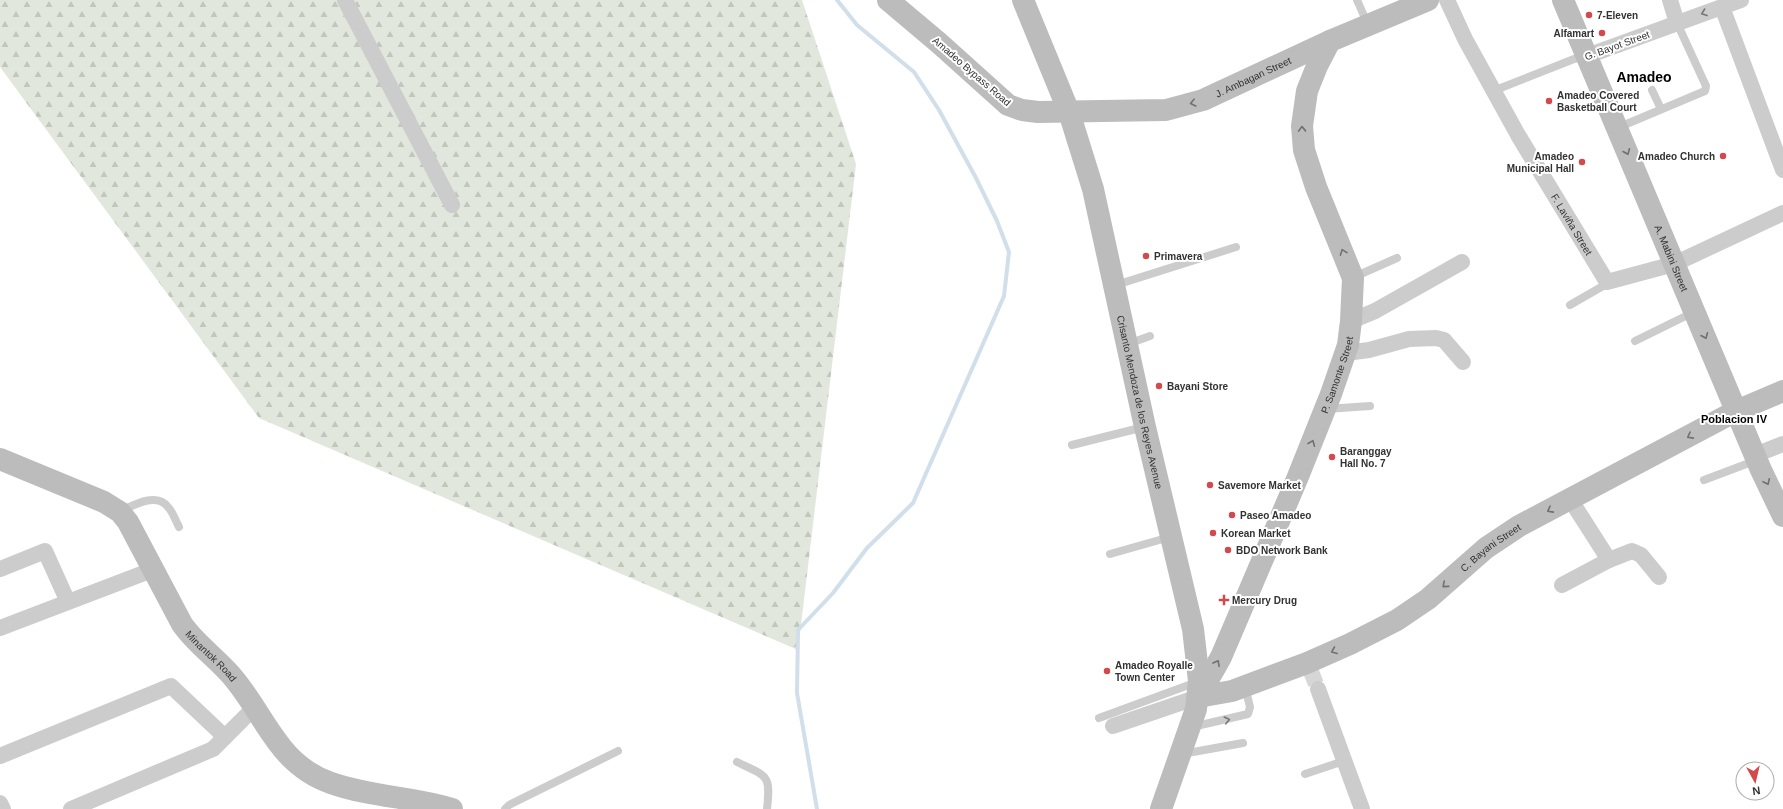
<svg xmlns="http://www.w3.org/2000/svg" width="1783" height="809" font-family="Helvetica,sans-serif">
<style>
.forest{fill:url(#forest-firs)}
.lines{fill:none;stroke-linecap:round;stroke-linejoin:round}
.stream{stroke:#d0dfea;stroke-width:4}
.street-tunnel{stroke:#d6d6d6;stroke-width:16;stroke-dasharray:16 8;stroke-linecap:butt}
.lane{stroke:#ccc;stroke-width:8}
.street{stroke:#ccc;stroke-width:16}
.secondary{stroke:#bcbcbc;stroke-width:22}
.oneway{stroke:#777}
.oneway2{stroke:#707070}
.poi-dot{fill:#d24a4e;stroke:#fff;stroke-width:1.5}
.labels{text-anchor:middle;stroke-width:4;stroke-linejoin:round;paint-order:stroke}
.poi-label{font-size:10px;font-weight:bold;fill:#323232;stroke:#fff;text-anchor:start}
.street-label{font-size:10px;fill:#323232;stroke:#fff}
.neighbourhood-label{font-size:11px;font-weight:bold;fill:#000;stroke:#fff}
.district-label{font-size:14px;font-weight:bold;fill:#000;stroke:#fff}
</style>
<defs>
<pattern id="forest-firs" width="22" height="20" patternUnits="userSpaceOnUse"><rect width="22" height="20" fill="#e1e7dc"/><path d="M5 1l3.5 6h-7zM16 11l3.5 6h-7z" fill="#c2c7bd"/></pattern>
</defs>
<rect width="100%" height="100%" fill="#fff"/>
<path class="forest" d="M 0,0 L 802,0 L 856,164 L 798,650 L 259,418 L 0,67 Z"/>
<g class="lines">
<path class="stream" d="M 817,809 L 797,693 L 798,630 L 833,593 L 867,548 L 913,503 L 1004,296 L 1009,252 L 997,221 L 976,178 L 939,110 L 914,72 L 857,25 L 837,0"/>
<path class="street-tunnel" d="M 1310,669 L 1318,689"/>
<path class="lane" d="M 1357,0 L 1368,25
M 1652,90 L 1661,109
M 1493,91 L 1574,59 L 1586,56
M 1617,128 L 1705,91 L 1706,86 L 1677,23
M 1354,277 L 1397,258
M 1116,285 L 1236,247
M 1570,305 L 1610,282
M 1635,341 L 1694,312
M 1128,344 L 1150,336
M 1326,409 L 1370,406
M 1072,445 L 1144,427
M 1704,480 L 1757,460
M 121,511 C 134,505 156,492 168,507 C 173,512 175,520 179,527
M 1110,554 L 1170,537
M 1099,718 L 1197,682
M 1192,727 L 1248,714 L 1250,707 L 1245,687
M 1182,754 L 1243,743
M 737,762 C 767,777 771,773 767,809
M 1305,774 L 1344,761
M 505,809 L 509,805 L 618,751"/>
<g class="street">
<path d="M 345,0 L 452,205"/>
<path id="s1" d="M 1447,0 L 1465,39 L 1518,135 L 1607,282 L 1674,264 L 1783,213"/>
<path d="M 1670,0 L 1677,23"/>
<path d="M 1722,7 L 1783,170"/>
<path d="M 1587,56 L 1741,0"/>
<path d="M 1351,321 L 1375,311 L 1462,262"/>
<path d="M 1346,353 L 1369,350 L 1409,339 L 1436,338 L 1444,340 L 1463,362"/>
<path d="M 1755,455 L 1783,444"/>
<path d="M 1570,499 L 1609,560 L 1632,551 L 1641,555 L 1659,577"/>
<path d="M 0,569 L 45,551 L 68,602"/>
<path d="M 1562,585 L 1609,560"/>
<path d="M 0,628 L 152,570"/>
<path d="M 1318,689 L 1362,809"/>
<path d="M 1113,726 L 1198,697"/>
<path d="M 0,756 L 171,686 L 225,737"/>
<path d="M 0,803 L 3,809"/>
<path d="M 71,809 L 213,749 L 254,708"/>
</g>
<g class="secondary">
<path id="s2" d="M 888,0 L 939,43 L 1008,105 L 1022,110 L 1038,112 L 1166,110 L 1203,100 L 1330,41 L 1428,0"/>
<path id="s3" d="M 1023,0 L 1069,112 L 1093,189 L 1145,427 L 1193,629 L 1199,681 L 1196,709 L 1161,809"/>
<path id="s4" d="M 1563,0 L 1761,470 L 1783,516"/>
<path id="s5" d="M 0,459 L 104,502 L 120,512 L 128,522 L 182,624 C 195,643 214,656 230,674 C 265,713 276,764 331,783 C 370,797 413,797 452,809"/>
<path id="s6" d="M 1199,696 L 1221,657 L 1297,479 L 1331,394 L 1348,345 L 1351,321 L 1353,278 L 1316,187 L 1304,150 L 1302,126 L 1307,91 L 1317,66 L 1330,41"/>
<path id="s7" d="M 1198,697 L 1232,691 L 1307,663 L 1350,644 L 1397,620 L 1428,599 L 1486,548 L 1519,526 L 1736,411 L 1783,391"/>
</g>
</g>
<defs><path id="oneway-chevron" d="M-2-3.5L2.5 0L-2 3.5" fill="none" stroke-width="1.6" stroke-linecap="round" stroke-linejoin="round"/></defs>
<g class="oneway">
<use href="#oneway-chevron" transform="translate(1704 13) rotate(160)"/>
<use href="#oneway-chevron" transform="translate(1227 720) rotate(-13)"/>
</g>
<g class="oneway2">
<use href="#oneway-chevron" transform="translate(1193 103) rotate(166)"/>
<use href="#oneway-chevron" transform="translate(1302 129) rotate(-92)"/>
<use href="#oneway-chevron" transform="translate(1627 152) rotate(67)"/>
<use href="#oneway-chevron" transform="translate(1343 252) rotate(-111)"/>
<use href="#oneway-chevron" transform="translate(1705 336) rotate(67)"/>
<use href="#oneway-chevron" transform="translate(1690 436) rotate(152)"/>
<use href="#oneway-chevron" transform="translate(1312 443) rotate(-68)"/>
<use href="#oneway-chevron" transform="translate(1767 482) rotate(65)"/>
<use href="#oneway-chevron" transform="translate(1550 510) rotate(152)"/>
<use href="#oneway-chevron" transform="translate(1445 585) rotate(139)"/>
<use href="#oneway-chevron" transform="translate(1334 651) rotate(157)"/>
<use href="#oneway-chevron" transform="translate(1217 663) rotate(-61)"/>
</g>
<g class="poi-dot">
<circle cx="1589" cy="15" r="4"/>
<circle cx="1602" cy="33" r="4"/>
<circle cx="1549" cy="101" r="4"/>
<circle cx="1723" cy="156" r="4"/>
<circle cx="1582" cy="162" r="4"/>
<circle cx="1146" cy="256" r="4"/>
<circle cx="1159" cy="386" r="4"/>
<circle cx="1332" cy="457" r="4"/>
<circle cx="1210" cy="485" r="4"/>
<circle cx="1232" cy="515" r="4"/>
<circle cx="1213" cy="533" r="4"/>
<circle cx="1228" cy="550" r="4"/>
<path d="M1222 594h4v4h4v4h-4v4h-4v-4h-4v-4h4z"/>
<circle cx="1107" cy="671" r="4"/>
</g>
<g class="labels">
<g class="poi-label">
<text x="1597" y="19">7-Eleven</text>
<text x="1594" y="37" text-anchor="end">Alfamart</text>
<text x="1557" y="99">Amadeo Covered<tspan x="1557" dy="12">Basketball Court</tspan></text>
<text x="1574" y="160" text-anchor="end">Amadeo<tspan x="1574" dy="12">Municipal Hall</tspan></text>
<text x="1715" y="160" text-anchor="end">Amadeo Church</text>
<text x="1154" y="260">Primavera</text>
<text x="1167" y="390">Bayani Store</text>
<text x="1340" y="455">Baranggay<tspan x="1340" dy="12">Hall No. 7</tspan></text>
<text x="1218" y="489">Savemore Market</text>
<text x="1240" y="519">Paseo Amadeo</text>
<text x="1221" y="537">Korean Market</text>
<text x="1236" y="554">BDO Network Bank</text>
<text x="1232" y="604">Mercury Drug</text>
<text x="1115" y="669">Amadeo Royalle<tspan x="1115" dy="12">Town Center</tspan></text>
</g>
<g class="street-label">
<text transform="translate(1617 45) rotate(-20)" y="4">G. Bayot Street</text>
<text transform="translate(972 71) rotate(41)" y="4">Amadeo Bypass Road</text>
<text dy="4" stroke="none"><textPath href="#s2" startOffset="412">J. Ambagan Street</textPath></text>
<text dy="4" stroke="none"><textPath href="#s1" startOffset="257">F. Laviña Street</textPath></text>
<text dy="4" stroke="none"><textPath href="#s4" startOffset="280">A. Mabini Street</textPath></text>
<text dy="4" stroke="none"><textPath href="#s6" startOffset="350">P. Samonte Street</textPath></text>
<text dy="4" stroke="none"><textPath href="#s3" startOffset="420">Crisanto Mendoza de los Reyes Avenue</textPath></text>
<text dy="4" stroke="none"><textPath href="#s7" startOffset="333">C. Bayani Street</textPath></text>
<text dy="4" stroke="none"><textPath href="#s5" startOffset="303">Minantok Road</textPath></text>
</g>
<g class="neighbourhood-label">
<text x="1734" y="423">Poblacion IV</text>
</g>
<g class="district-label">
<text x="1644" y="82">Amadeo</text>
</g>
</g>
<g transform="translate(1755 781) rotate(172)"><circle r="19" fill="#ffffff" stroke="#adadad"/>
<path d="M0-3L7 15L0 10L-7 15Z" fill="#d24a4e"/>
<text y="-6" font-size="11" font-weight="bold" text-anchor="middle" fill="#323232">N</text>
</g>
</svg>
